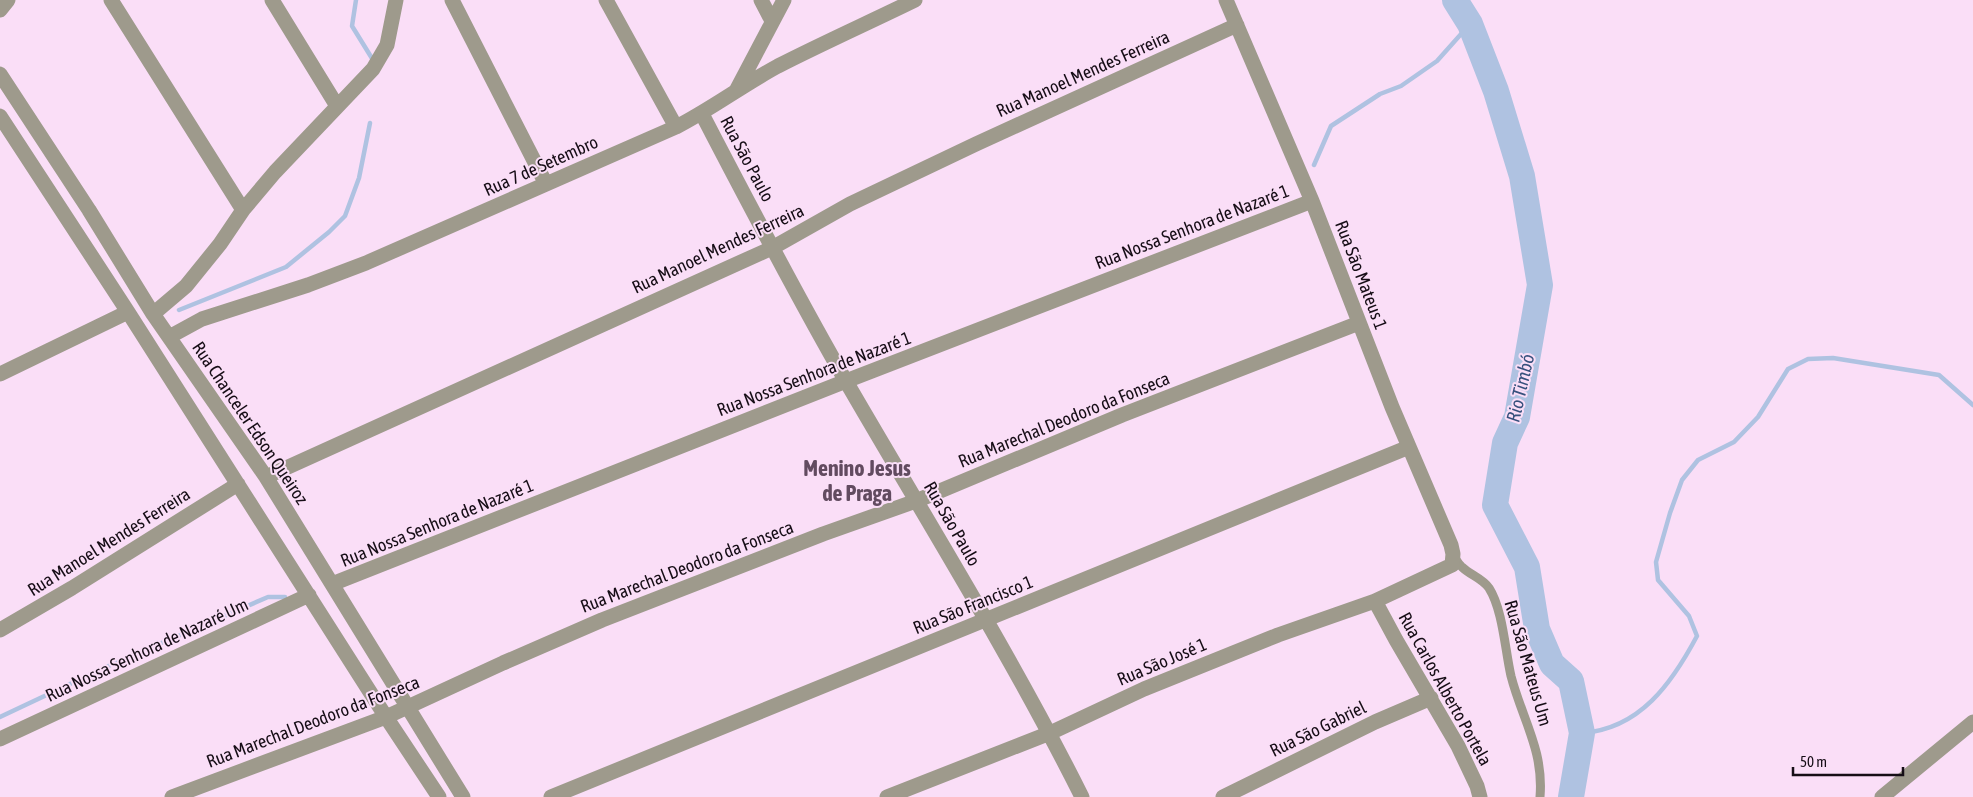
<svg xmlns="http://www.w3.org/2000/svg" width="1973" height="797" font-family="'Asap Condensed',sans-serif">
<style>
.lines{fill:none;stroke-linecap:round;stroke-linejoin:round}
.stream{stroke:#afc2e1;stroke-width:4.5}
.river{stroke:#afc2e1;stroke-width:26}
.lane{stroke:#9e9a8c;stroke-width:9}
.street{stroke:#9e9a8c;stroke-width:15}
.labels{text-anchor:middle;stroke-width:4;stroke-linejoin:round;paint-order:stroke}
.street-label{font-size:18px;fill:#160d16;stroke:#fadef7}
.water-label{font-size:19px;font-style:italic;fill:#37517d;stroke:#fadef7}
.district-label{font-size:22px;font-weight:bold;fill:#624b60;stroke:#fadef7}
</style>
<rect width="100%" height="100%" fill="#fadef7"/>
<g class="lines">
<path class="stream" d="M 356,0 L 352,26 L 373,60
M 1314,165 L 1331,126 L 1380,94 L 1401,86 L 1437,61 L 1470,24
M 179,310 L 286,267 L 329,232 L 345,216 L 359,178 L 370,123
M 0,717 L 106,667 L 268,597 L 285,597
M 1582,733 C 1640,729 1672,683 1697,636 L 1689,616 L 1658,580 L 1656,562 L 1670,513 L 1682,480 L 1698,460 L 1734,442 L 1758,417 L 1788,369 L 1808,359 L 1833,358 L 1939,375 L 1973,405"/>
<path class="river" d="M 1455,0 L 1470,24 L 1496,91 L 1522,176 L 1540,285 L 1517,417 L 1505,443 L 1495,505 L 1527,567 L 1537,629 L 1552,664 L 1571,681 L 1582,733 L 1571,797"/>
<path class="lane" d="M 1453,555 C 1456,559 1458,564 1462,567 C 1470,575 1482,578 1489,588 C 1503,610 1505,650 1511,676 C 1522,719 1544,750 1540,797"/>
<path class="street" d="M 111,0 L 243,210
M 272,0 L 337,106
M 452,0 L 546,184
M 606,0 L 676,127
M 761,0 L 772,21
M 0,10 L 8,0
M 0,74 L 89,210 L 153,314 L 266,477 L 463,797
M 736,91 L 784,0
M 702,114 C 749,204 796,295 847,383 C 927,521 1011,655 1082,797
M 0,116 L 128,312 L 386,717 L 439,797
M 153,314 L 186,286 L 220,244 L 243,210 L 275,172 L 373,69 L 387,45 L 396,0
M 169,337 L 202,319 L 308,285 L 366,263 L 676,127 C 711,109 743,85 778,66 C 823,43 870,22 915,0
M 0,374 L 128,312
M 266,477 L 772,248 L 850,204 L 976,144 L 1237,25
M 332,584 L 846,381 L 1312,201
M 1375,601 L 1396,640 L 1458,746 L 1477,786 L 1480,797
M 0,630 L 72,588 L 238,484
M 0,739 L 309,595
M 172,797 L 386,717 L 503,663 L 602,620 L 823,534 L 916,501 L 1122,415 L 1359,323
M 551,797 L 1409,447
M 887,797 L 1050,733 L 1144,689 L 1278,635 L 1375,601 L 1452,565 L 1453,554 L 1451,545 L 1392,407 L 1312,201 L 1226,0
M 1223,797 L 1375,722 L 1431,698
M 1882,797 L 1973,722"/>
</g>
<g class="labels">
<g class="street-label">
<text transform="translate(1083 74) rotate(-24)" y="6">Rua Manoel Mendes Ferreira</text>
<text transform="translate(747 159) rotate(62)" y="6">Rua São Paulo</text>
<text transform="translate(541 166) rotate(-24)" y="6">Rua 7 de Setembro</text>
<text transform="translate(1192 227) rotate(-21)" y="6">Rua Nossa Senhora de Nazaré 1</text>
<text transform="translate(718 249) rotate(-25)" y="6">Rua Manoel Mendes Ferreira</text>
<text transform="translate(1361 275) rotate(69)" y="6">Rua São Mateus 1</text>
<text transform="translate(814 374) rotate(-21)" y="6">Rua Nossa Senhora de Nazaré 1</text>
<text transform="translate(1064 420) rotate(-22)" y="6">Rua Marechal Deodoro da Fonseca</text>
<text transform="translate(250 423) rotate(56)" y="6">Rua Chanceler Edson Queiroz</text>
<text transform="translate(437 523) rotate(-22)" y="6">Rua Nossa Senhora de Nazaré 1</text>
<text transform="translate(952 524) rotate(60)" y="6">Rua São Paulo</text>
<text transform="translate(109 542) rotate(-32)" y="6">Rua Manoel Mendes Ferreira</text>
<text transform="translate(687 567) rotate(-21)" y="6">Rua Marechal Deodoro da Fonseca</text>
<text transform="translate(973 605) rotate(-22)" y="6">Rua São Francisco 1</text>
<text transform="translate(147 650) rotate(-25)" y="6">Rua Nossa Senhora de Nazaré Um</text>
<text transform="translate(1162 662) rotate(-23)" y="6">Rua São José 1</text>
<text transform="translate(1528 663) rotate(74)" y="6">Rua São Mateus Um</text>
<text transform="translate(1445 689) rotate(61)" y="6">Rua Carlos Alberto Portela</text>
<text transform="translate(313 722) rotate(-21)" y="6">Rua Marechal Deodoro da Fonseca</text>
<text transform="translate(1318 729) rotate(-26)" y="6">Rua São Gabriel</text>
</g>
<g class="water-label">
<text transform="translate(1520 388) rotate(-77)" y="7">Rio Timbó</text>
</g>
<g class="district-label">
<text x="857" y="476">Menino Jesus<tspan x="857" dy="25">de Praga</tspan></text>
</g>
</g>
<path d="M1793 767v8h110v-8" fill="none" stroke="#160d16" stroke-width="2.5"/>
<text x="1800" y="767" font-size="15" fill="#160d16" stroke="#fadef7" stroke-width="4" paint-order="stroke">50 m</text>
</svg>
